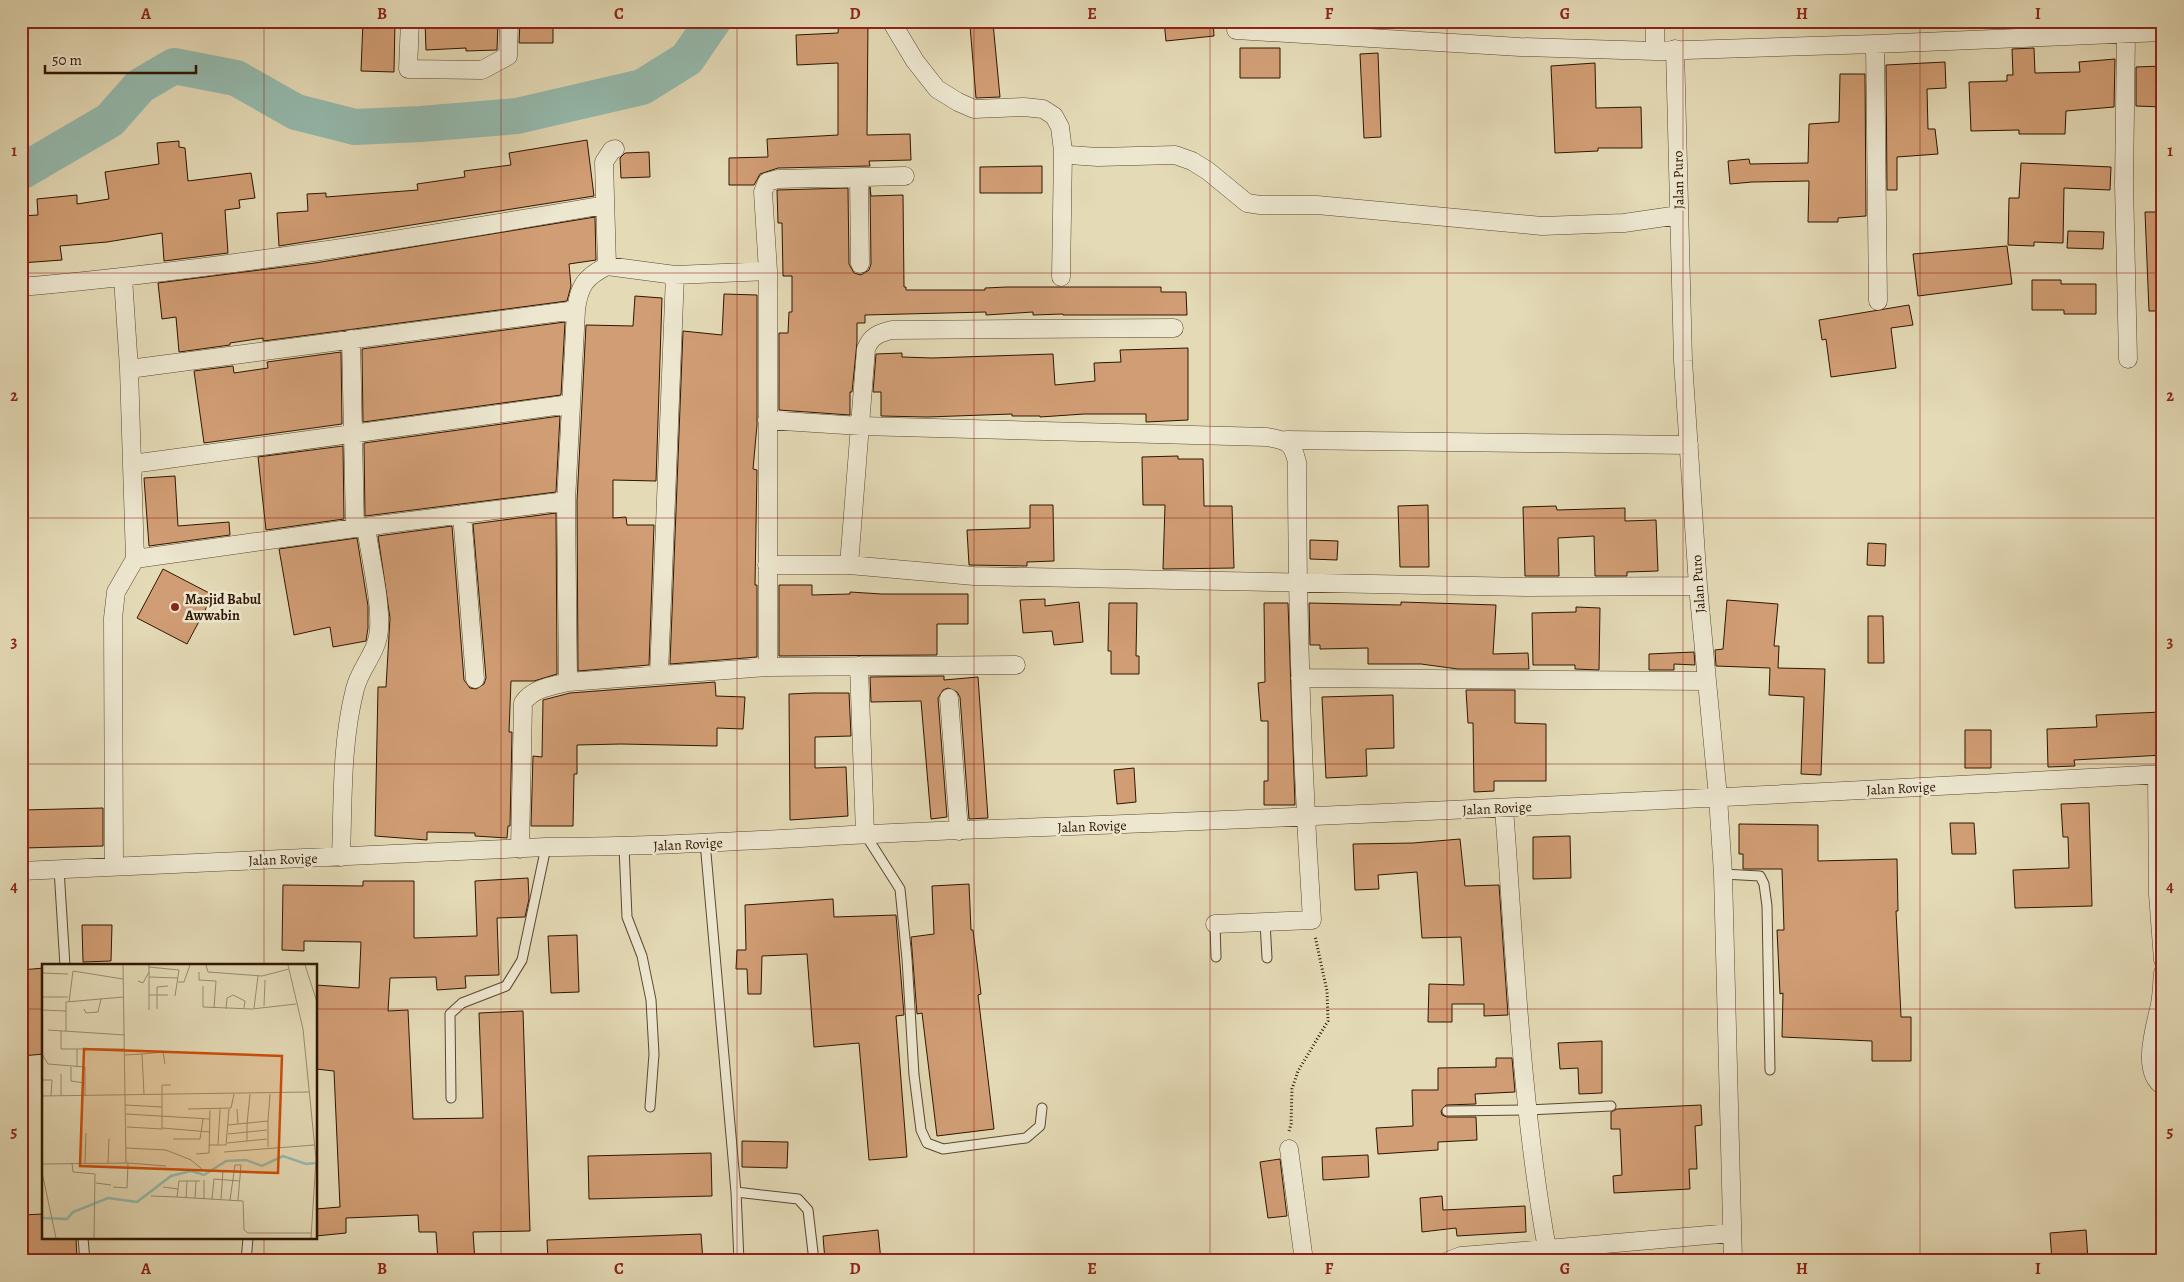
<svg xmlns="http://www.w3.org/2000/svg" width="2184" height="1282" font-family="Alegreya,serif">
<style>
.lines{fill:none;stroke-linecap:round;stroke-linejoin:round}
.river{stroke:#95bbaf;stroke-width:36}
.building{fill:#d19d74;stroke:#2e1601}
.service-casing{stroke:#5c472e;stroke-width:11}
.minor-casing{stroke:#5c472e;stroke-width:19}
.path{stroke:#2e1601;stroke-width:3;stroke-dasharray:1 2.5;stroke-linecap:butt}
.service{stroke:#ede7d0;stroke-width:9}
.minor{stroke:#ede7d0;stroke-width:18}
.grid{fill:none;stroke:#8f2418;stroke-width:1;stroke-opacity:0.55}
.poi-dot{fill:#8f2418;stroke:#ede7d0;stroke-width:2}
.labels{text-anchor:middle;stroke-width:5;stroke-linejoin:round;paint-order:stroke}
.street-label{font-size:14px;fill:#2e1601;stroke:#ede7d0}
.poi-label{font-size:14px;font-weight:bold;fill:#2e1601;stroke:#ede7d0;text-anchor:start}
.inset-river{fill:none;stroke:#95bbaf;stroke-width:2.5}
.inset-road{fill:none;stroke:#9b8c6e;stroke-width:1}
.view{fill:#cc4f0a;fill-opacity:0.15;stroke:#cc4f0a;stroke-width:2.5}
.inset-edge{fill:none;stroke:#2e1601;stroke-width:2.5}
.neatline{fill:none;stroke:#8f2418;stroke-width:2}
.grid-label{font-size:16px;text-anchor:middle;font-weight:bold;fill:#8f2418}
</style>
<rect width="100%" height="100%" fill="#e4dab6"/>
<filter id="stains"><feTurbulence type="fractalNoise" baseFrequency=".004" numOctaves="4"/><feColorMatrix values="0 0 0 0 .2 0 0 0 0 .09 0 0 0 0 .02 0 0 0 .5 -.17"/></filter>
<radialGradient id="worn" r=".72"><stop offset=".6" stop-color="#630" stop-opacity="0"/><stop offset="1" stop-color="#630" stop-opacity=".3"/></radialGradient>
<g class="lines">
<path class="river" d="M 21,172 L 110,120 L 140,86 L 174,66 L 236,78 L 296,112 L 355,127 L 421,124 L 517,116 L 642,87 L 687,59 L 713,21"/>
</g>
<path class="building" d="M 363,21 L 395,21 L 394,72 L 361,71 Z
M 425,21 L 498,22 L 497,50 L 466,51 L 466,48 L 426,50 Z
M 1164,21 L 1213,21 L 1214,36 L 1166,41 Z
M 2011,21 L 2034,21 L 2034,27 L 2011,28 Z
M 520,22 L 553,22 L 553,43 L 519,43 Z
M 839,22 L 868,22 L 867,135 L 910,134 L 911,160 L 869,161 L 870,166 L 778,168 L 760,174 L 754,185 L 729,185 L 729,158 L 768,157 L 767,139 L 838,135 L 838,63 L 797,65 L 796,35 L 838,33 Z
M 993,23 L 1000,97 L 976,98 L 970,26 Z
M 1240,48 L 1280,48 L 1280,78 L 1240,78 Z
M 2034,48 L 2035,73 L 2080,72 L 2079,62 L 2115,59 L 2114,107 L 2066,111 L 2065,134 L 2019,134 L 2019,130 L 1971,131 L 1969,82 L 2007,81 L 2007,75 L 2013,75 L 2012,49 Z
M 1378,53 L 1381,137 L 1364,138 L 1360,54 Z
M 1945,62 L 1946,88 L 1927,89 L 1928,129 L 1935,129 L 1938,154 L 1897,157 L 1897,190 L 1887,190 L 1886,65 Z
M 1595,63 L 1596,108 L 1641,107 L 1642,148 L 1598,148 L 1598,151 L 1555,153 L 1551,66 Z
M 2163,66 L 2163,107 L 2136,106 L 2136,67 Z
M 1840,74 L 1865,74 L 1866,216 L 1838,218 L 1838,222 L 1808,222 L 1809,181 L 1752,182 L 1730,184 L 1728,161 L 1749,159 L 1750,164 L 1808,163 L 1809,124 L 1839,122 Z
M 587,140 L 594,196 L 279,246 L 277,213 L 308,211 L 307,194 L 326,193 L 326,197 L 418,190 L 417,184 L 465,177 L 464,171 L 511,165 L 509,153 Z
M 179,141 L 179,147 L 185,148 L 188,181 L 251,173 L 255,198 L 239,200 L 240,208 L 225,210 L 228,253 L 164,261 L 162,233 L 107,242 L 60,246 L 62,260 L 21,263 L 21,216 L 38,215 L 37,199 L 77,195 L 77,204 L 109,199 L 105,172 L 159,164 L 157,143 Z
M 649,152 L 650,177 L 621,178 L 620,158 L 625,153 Z
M 2021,163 L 2111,167 L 2110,190 L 2064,188 L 2063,243 L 2034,242 L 2034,246 L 2008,245 L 2009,198 L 2019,198 Z
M 1042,166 L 1042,193 L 980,193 L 980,167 Z
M 870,187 L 871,196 L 903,195 L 904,287 L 906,287 L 906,290 L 985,290 L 985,288 L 1007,287 L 1161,287 L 1161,292 L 1186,292 L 1187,315 L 1063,315 L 1063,314 L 1033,315 L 1033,312 L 986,315 L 986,312 L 865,315 L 865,323 L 857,323 L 857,342 L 852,392 L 850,392 L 850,415 L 779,410 L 779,333 L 788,333 L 789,312 L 792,312 L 792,276 L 783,276 L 782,223 L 778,223 L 777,190 L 848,188 L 849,264 L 854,273 L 861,275 L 869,270 L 871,264 Z
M 2145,212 L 2163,212 L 2163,311 L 2149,311 Z
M 595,217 L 596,260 L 569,264 L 571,286 L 567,301 L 263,341 L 263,338 L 230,343 L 230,345 L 179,352 L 176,317 L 162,319 L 158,283 L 315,263 Z
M 2068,231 L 2104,232 L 2103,249 L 2067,248 Z
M 2007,246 L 2012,284 L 1918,296 L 1913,254 Z
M 2032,280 L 2061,280 L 2061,284 L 2096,284 L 2096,314 L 2064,314 L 2064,310 L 2032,310 Z
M 724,294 L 757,295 L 757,425 L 753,469 L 757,470 L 755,585 L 757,585 L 757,657 L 670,664 L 683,331 L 722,335 Z
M 635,296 L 662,298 L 656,481 L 613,480 L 613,518 L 626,517 L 627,525 L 654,525 L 649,665 L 578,671 L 577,501 L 586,325 L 633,326 Z
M 1909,305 L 1913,325 L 1891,328 L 1896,368 L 1831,377 L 1826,339 L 1822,340 L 1819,320 Z
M 565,322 L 561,395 L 363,422 L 362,349 Z
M 1188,348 L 1188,420 L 1146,422 L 1146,414 L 1084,414 L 1040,417 L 1040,416 L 1012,416 L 1012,414 L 927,417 L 881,416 L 881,392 L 873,392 L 876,354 L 902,353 L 902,357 L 932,358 L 1053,354 L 1055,385 L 1095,381 L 1094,363 L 1121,362 L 1120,350 Z
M 341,352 L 342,424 L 204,443 L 194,371 L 233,366 L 234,373 L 268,368 L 267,362 Z
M 560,416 L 556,492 L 365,516 L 364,443 Z
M 343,446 L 344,519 L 266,530 L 258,457 Z
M 1178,456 L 1178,459 L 1203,459 L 1204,506 L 1232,506 L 1234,568 L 1163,569 L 1165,505 L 1143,505 L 1142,457 Z
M 175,476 L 178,526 L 229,522 L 230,535 L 149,546 L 144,478 Z
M 1030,505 L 1053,505 L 1054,561 L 1027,562 L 1027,566 L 969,565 L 967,530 L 1030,528 Z
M 1428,505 L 1429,567 L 1400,567 L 1398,506 Z
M 1556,506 L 1557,510 L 1625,508 L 1625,521 L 1656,520 L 1658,571 L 1627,572 L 1627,576 L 1595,576 L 1594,536 L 1558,538 L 1559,576 L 1525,576 L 1523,507 Z
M 556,513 L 557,674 L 534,681 L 511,681 L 509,732 L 512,732 L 510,826 L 508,826 L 507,838 L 475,836 L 475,833 L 427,832 L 427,840 L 375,836 L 378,687 L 386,687 L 390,618 L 378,536 L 452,526 L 464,680 L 470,688 L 476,689 L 484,684 L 486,678 L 473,524 Z
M 357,538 L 368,606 L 368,628 L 366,641 L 333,647 L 330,627 L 294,635 L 279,549 Z
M 1310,540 L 1338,541 L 1337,560 L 1310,559 Z
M 1868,543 L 1886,544 L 1885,566 L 1867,565 Z
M 163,569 L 213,595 L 187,644 L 137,618 Z
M 779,585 L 812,585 L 812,595 L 850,594 L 850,592 L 882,594 L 968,594 L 968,624 L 937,624 L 937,655 L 779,656 Z
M 1045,599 L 1045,606 L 1079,602 L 1083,642 L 1054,645 L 1052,631 L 1023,633 L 1020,600 Z
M 1727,600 L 1778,604 L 1774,646 L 1779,646 L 1778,668 L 1825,669 L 1821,775 L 1801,774 L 1804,697 L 1769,695 L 1770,668 L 1716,666 L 1715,650 L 1723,649 Z
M 1401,602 L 1496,605 L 1493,654 L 1528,653 L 1529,669 L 1458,669 L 1421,664 L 1368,664 L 1368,648 L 1320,649 L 1320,645 L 1310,645 L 1309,603 L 1401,605 Z
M 1109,603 L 1137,603 L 1136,656 L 1139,656 L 1139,674 L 1111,674 L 1111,651 L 1108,651 Z
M 1264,603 L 1288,603 L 1295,805 L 1264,805 L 1264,781 L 1268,781 L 1268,721 L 1261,721 L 1258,683 L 1265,682 Z
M 1576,607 L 1600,608 L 1599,670 L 1575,669 L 1575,665 L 1533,665 L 1532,613 L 1576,612 Z
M 1868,616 L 1883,616 L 1884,663 L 1868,663 Z
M 1694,652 L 1695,665 L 1674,664 L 1674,670 L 1649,670 L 1649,654 Z
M 944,676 L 944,680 L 978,677 L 988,818 L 969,819 L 960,697 L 957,692 L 948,688 L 943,690 L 938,698 L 947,817 L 931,819 L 921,701 L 871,702 L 870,677 Z
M 715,682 L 716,696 L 745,697 L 743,729 L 717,728 L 717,746 L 621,744 L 577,745 L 577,774 L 574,774 L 573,826 L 531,826 L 533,756 L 542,757 L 543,700 L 570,693 Z
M 1466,690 L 1515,690 L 1515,723 L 1546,724 L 1546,781 L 1494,781 L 1494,791 L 1474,792 L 1473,723 L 1468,723 Z
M 813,693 L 849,693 L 851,736 L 815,737 L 815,768 L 846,767 L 848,816 L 790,820 L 789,694 Z
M 1393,695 L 1394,748 L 1366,749 L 1367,776 L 1326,778 L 1322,697 Z
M 2161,712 L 2163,755 L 2074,760 L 2075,766 L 2048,767 L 2047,729 L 2097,727 L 2096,715 Z
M 1965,730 L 1991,730 L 1991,768 L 1965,768 Z
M 1134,768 L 1136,802 L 1117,804 L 1114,770 Z
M 2089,803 L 2092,906 L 2015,908 L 2013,870 L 2069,868 L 2068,837 L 2063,837 L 2061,804 Z
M 103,808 L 103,846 L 23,848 L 22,810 Z
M 1950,823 L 1974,823 L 1976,854 L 1952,854 Z
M 1739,824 L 1818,825 L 1818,861 L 1897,859 L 1898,911 L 1896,911 L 1901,1017 L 1911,1017 L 1911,1061 L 1872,1061 L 1872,1041 L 1782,1037 L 1783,993 L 1780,994 L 1777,930 L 1784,930 L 1782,869 L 1743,869 L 1743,854 L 1739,854 Z
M 1570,836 L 1571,878 L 1533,879 L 1533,837 Z
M 1460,839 L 1465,886 L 1499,885 L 1508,1015 L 1484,1016 L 1484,1004 L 1452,1004 L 1452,1022 L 1428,1022 L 1429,984 L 1464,985 L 1461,937 L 1422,938 L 1417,872 L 1378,875 L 1379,889 L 1355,890 L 1353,844 L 1413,843 Z
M 528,878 L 529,899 L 525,917 L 497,918 L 499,975 L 465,976 L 466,988 L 437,990 L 436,977 L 390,978 L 388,1011 L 408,1010 L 413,1119 L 483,1118 L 479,1013 L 523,1011 L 530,1231 L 473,1232 L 475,1261 L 438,1261 L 436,1232 L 419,1232 L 418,1215 L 346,1218 L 346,1233 L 316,1236 L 316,1209 L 340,1207 L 334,1071 L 316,1069 L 316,985 L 359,988 L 361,942 L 304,941 L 304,951 L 282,950 L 283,885 L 363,886 L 363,881 L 414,881 L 414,938 L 477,936 L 475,881 Z
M 969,884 L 971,930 L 973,930 L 981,994 L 978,995 L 994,1129 L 937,1136 L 922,1013 L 917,1014 L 911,937 L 934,934 L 932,886 Z
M 833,899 L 834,917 L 896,915 L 904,1015 L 896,1016 L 907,1157 L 869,1160 L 859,1043 L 814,1047 L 807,954 L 762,956 L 761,994 L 748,994 L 747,969 L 736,969 L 737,950 L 746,950 L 745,905 Z
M 82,925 L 112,925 L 111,961 L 83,962 Z
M 577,935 L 579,992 L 551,993 L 548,936 Z
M 44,968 L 44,1054 L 21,1056 L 21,970 Z
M 1602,1041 L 1602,1093 L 1579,1094 L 1578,1068 L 1560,1069 L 1558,1043 Z
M 1496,1058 L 1512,1058 L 1515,1092 L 1475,1094 L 1476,1104 L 1446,1105 L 1441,1111 L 1442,1115 L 1447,1117 L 1476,1117 L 1477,1140 L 1438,1142 L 1438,1150 L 1378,1154 L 1376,1128 L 1413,1126 L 1412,1090 L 1438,1090 L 1438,1068 L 1496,1067 Z
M 1701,1105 L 1702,1125 L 1695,1126 L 1697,1169 L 1689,1169 L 1690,1189 L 1614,1193 L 1613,1176 L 1622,1175 L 1620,1129 L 1611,1129 L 1611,1112 L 1617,1109 Z
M 742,1141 L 788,1142 L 787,1168 L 742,1167 Z
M 711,1153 L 712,1196 L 589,1199 L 588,1156 Z
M 1368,1155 L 1369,1177 L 1323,1180 L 1322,1157 Z
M 1280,1159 L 1287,1216 L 1268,1218 L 1260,1162 Z
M 1442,1196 L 1443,1210 L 1525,1206 L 1526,1232 L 1457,1236 L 1456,1228 L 1422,1232 L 1420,1198 Z
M 44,1214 L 44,1238 L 76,1238 L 77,1261 L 22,1261 L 21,1215 Z
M 878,1230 L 881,1261 L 825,1261 L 823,1236 Z
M 2086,1230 L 2088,1261 L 2052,1261 L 2050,1233 Z
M 701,1234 L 703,1261 L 642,1261 L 641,1258 L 548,1261 L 547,1240 Z"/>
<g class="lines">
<g class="service-casing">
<path id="service" d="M 865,834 L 900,889 L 907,959 L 914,1075 L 921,1130 L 927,1143 L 943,1149 L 1026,1138 L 1040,1126 L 1042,1108
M 705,842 L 736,1192 L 739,1261
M 624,847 L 627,917 L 642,956 L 651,1000 L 654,1054 L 650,1107
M 59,869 L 65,966
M 1723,874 L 1760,876 L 1764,884 L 1767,906 L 1770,1070
M 1265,922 L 1267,958
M 1215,924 L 1216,957
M 451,1098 L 450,1014 L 462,1003 L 506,986 L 522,960 L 546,847
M 1447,1111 L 1528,1110 L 1611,1106
M 736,1192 L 798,1199 L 808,1210 L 814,1261
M 83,1238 L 85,1261
M 246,1261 L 248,1238"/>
</g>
<g class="minor-casing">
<path id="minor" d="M 410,21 L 408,69 L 482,70 L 508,56 L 509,21
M 891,21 L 915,61 L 937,89 L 958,102 L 974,109 L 1024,107 L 1043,109 L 1054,116 L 1060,127 L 1063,151 L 1069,155 L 1098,157 L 1175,155 L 1192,161 L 1208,171 L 1247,203 L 1260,205 L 1317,205 L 1542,226 L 1624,223 L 1679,215
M 1236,30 L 1520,47 L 1655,51 L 1875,44 L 2163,32
M 2126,34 L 2124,184 L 2128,359
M 1875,44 L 1878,301
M 1675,49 L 1683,361 L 1698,586 L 1718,797 L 1723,874 L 1733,1261
M 1655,51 L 1655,21
M 859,178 L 860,264
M 607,266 L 604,162 L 612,150 L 615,149
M 1061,277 L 1063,151
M 123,278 L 129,369 L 135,559 L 355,528 L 566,501
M 21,287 C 216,270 412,238 605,205
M 351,339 L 355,528
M 129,369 L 576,310
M 767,420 L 861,426 L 1267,437 C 1287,441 1292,441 1297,462 C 1297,615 1302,767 1312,920 L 1215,924
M 1286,440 L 1689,445
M 132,464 L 570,404
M 462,514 L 475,679
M 767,565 L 849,565 L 974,576 L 1526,587 L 1698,586
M 849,565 L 866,349 C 871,336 879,333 892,330 L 1174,328
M 859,666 L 865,834
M 768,667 L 768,271 L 763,192 L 767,182 L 778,179 L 905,176
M 659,674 L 675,275
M 1300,678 L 1707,681
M 568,682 L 566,501 L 576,310 C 579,286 585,277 607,266 L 675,275 L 768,271
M 949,698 L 959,831
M 2157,775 L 2158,894 L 2163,960
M 1504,808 C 1515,955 1521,1104 1547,1249 L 1731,1233
M 520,849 L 523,703 C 533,688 552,686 568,682 L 768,667 L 1016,665
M 341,857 C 343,802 341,743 355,689 C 360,668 378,652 379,629 C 381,600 370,556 366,527
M 114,866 L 113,618 L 116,592 L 135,559
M 21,871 L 546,847 C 685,847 823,835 961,830 C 1362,816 1762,796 2163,774
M 2163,973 C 2162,983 2162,994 2160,1004 C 2156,1025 2140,1071 2163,1086
M 1289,1149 L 1304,1261
M 1448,1261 L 1461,1256 L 1547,1249"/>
</g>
<path class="path" d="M 1289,1131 L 1291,1124 L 1292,1089 L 1298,1071 L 1328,1021 L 1327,991 L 1315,936"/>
<use href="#service" class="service"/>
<use href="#minor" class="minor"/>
</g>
<path class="grid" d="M 264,21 L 264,966M 501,21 L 501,1261M 737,21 L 737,1261M 974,21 L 974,1261M 1210,21 L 1210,1261M 1447,21 L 1447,1261M 1683,21 L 1683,1261M 1920,21 L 1920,1261M 21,273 L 2163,273M 21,518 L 2163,518M 21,764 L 2163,764M 21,1009 L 44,1009M 316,1009 L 2163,1009M 264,1238 L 264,1261"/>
<circle class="poi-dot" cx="175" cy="607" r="5"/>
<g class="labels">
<g class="street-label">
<text transform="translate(1678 180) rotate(-91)" y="5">Jalan Puro</text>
<text transform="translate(1698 584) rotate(-94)" y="5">Jalan Puro</text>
<text transform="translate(1901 788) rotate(-3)" y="5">Jalan Rovige</text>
<text transform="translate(1497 808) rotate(-3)" y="5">Jalan Rovige</text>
<text transform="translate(1092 826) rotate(-2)" y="5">Jalan Rovige</text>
<text transform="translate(688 844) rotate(-3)" y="5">Jalan Rovige</text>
<text transform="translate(283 859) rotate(-2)" y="5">Jalan Rovige</text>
</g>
<g class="poi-label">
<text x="185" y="604">Masjid Babul<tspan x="185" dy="16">Awwabin</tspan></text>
</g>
</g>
<g transform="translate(42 964)">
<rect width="275" height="275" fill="#e4dab6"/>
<path class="inset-river" d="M 0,254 L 25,255 L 31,248 L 66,234 L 95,238 L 129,212 L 149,207 L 162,211 L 184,197 L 204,196 L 220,202 L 241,192 L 264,200 L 274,199"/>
<path class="inset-road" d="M 81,1 L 84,199M 164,1 L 166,8 L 220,12 L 247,5M 246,1 L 261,65 L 274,195 L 269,274M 263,1 L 275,38M 107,3 L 137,6 L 133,32M 157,8 L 157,16 L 174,17 L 172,44M 0,9 L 26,10M 107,13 L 136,14M 96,17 L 101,19 L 107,8M 136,18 L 142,18 L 148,1M 161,22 L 161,43 L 210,45 L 254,40M 107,31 L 126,31M 0,33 L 26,33M 27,38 L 31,7 L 81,15M 222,42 L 223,16M 212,44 L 216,12M 42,45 L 44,49 L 56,48 L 59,35M 115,45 L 115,23 L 126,22M 184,45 L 185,34 L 191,31 L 203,37 L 202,44M 0,46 L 24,47 L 24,38 L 81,33M 107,46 L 107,1M 24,47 L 24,67M 6,66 L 83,71M 19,67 L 19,85 L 83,85M 35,85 L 35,103M 0,90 L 6,100 L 43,103 L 43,131M 100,90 L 121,88 L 123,100M 83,91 L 100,90 L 102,130M 29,103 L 29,117 L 43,119M 19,110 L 19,132M 1,116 L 10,116 L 9,132M 129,121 L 120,121 L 120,164 L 168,168M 0,132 L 267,128M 83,141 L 120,143M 146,145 L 189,144 L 192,130M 195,145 L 196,160M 84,150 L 168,155M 226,157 L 228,130M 205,160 L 208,130M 186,161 L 226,157 L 226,183M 85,163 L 121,165M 186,170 L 225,166M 131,175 L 158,175 L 161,155M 205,177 L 205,160M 185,179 L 225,175M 167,181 L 184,181 L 187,145M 176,181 L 178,145M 84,184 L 124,186 L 149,196 L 160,205M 182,188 L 272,181M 154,190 L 167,189 L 168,146M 30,199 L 31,208 L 53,210 L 52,274M 43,199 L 44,169M 66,199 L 67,175M 0,200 L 86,199 L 124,202M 0,208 L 14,274M 158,217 L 137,217 L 135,233 L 201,237 L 202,266 L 206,269 L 269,269M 54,219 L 69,221M 71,223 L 85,224 L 86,199M 121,223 L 136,225M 109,232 L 135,233M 144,234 L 145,217M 153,234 L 154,217M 162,235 L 162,216M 170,235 L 172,215 L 198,217M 179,235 L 181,206M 188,236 L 193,201 L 199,201 L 196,236"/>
<path class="view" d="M 42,85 L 240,92 L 236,209 L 38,202 Z"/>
<rect width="275" height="275" class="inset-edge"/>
</g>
<rect width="2184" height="1282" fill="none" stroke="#e4dab6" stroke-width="55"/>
<path d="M45 65v8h151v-8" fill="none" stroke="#2e1601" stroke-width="2.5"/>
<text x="52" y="65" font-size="15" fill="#2e1601" stroke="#ede7d0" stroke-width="4" paint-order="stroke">50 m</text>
<rect x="28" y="28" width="2128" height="1226" class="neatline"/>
<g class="grid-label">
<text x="146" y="19">A</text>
<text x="382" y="19">B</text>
<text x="619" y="19">C</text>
<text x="855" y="19">D</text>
<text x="1092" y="19">E</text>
<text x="1329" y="19">F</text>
<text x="1565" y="19">G</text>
<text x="1802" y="19">H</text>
<text x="2038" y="19">I</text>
<text x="14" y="156">1</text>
<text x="2170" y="156">1</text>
<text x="14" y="401">2</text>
<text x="2170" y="401">2</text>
<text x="14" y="647">3</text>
<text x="2170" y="647">3</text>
<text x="14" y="892">4</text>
<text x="2170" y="892">4</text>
<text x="14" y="1137">5</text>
<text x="2170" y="1137">5</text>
<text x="146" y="1274">A</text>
<text x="382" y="1274">B</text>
<text x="619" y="1274">C</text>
<text x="855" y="1274">D</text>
<text x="1092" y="1274">E</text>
<text x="1329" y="1274">F</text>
<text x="1565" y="1274">G</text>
<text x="1802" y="1274">H</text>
<text x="2038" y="1274">I</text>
</g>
<rect width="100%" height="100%" filter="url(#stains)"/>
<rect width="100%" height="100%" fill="url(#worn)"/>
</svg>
